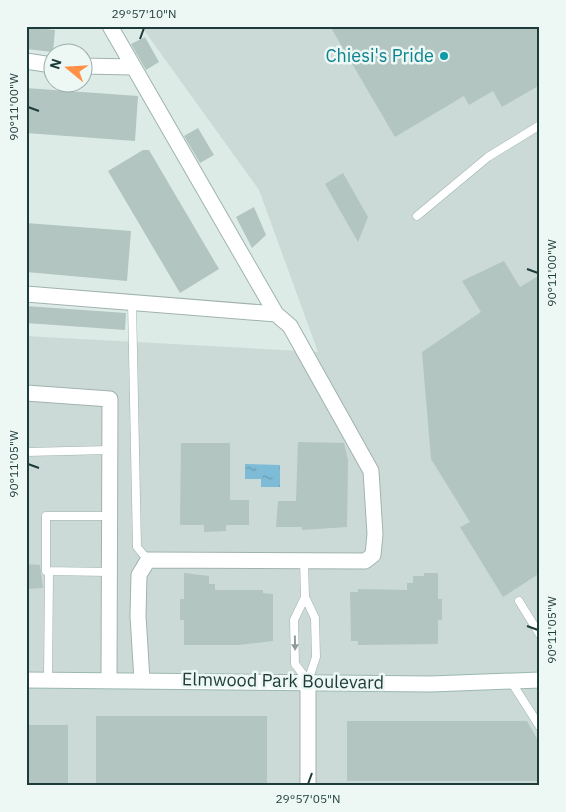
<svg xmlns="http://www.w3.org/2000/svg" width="566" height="812" font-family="'IBM Plex Sans',sans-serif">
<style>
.built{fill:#cbdad6}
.water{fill:url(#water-ripples)}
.building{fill:#b2c5c0}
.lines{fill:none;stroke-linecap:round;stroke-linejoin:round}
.lane-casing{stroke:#a0b3af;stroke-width:9}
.street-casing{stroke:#a0b3af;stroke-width:17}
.secondary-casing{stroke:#9bb7b1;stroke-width:17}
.lane{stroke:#fff;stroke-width:8}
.street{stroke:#fff;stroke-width:15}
.secondary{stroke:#fff;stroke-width:15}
.oneway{fill:#8e9d9c}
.ticks{fill:none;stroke:#1d3b38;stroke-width:2}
.culture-dot{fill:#0f9aa8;stroke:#edf7f4;stroke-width:2}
.labels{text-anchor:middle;stroke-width:5;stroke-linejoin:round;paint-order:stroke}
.culture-label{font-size:18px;fill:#0d838f;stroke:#edf7f4;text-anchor:end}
.street-label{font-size:18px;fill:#1d3b38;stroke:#edf7f4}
.neatline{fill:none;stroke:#1d3b38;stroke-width:2}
.ticks-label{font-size:12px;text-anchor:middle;fill:#1d3b38}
</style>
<defs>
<pattern id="water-ripples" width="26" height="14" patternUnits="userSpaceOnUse" patternTransform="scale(1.25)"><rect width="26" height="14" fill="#7ebbd6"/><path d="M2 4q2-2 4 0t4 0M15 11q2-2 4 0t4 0" fill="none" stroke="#6799af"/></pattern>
</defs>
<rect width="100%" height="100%" fill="#ddebe7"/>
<path class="built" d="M 141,26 L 540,26 L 540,786 L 26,786 L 26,336 L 318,352 L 259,190 Z"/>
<path class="water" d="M 245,464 L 280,465 L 280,487 L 261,487 L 261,479 L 245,479 Z"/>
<path class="building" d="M 330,26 L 540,26 L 540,85 L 502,107 L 493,91 L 469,105 L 464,96 L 395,137 Z
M 26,27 L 55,30 L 53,52 L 26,49 Z
M 145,37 L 159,62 L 146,70 L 131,44 Z
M 26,88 L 138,96 L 135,141 L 26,133 Z
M 198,128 L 214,155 L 200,163 L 184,136 Z
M 143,150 L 149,150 L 219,269 L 180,293 L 108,171 Z
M 343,173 L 368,217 L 358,242 L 325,184 Z
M 254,207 L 266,235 L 252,248 L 236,217 Z
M 26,223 L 131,231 L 127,281 L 26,272 Z
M 504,261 L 520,287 L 540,275 L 540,573 L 503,597 L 460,527 L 470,522 L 431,459 L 422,352 L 481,312 L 462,281 Z
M 26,306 L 126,313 L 125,330 L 26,323 Z
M 298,442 L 344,443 L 348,460 L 347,527 L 302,530 L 302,527 L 276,527 L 278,501 L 296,501 Z
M 181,443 L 230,443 L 230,500 L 249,500 L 249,525 L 226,525 L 226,531 L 204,532 L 204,525 L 180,525 Z
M 26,564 L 40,565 L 43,588 L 26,589 Z
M 184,573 L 209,576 L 209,584 L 215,584 L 215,590 L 263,590 L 263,593 L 273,594 L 273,641 L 238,645 L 184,645 L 184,620 L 180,620 L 180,599 L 184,599 Z
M 424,573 L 438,573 L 438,599 L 442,599 L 442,620 L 438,620 L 438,644 L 358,645 L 358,641 L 351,641 L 350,592 L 358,592 L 358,589 L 407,590 L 407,583 L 413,583 L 413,576 L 424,576 Z
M 96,716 L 267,716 L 267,786 L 96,786 Z
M 347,721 L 527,721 L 540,744 L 540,781 L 347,781 Z
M 26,725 L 68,725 L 68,786 L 26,786 Z"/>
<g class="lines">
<g class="lane-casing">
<path id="lane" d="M 417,216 L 488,157 L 540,125
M 132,302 L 137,547 L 148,560
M 26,452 L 109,450
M 304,561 L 305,597 L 315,618 L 316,657 L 308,681 L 295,664 L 294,620 L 305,597
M 109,572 L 46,571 L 46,516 L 109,516
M 519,601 L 540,635
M 48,679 L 49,571
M 510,680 L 540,727"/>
</g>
<g class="street-casing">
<path id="street" d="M 26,61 L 52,65
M 82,66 L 133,67
M 26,294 L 276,314 L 110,26
M 26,393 L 110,399 L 109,679
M 142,680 L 138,616 L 139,575 L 148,560 L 365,561 L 373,555 L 375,534 L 371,471 L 290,326 L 276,314
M 308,786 L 308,681"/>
</g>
<g class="secondary-casing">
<path id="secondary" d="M 26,680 L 431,684 L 540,680"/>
</g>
<use href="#lane" class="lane"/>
<use href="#street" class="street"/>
<use href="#secondary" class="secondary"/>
</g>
<defs><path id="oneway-solid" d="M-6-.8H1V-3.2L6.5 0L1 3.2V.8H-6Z" transform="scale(1.25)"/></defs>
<use class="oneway" href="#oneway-solid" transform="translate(295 643) rotate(89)"/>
<path class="ticks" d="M 140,39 L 144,28M 28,107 L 39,111M 527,269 L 538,273M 28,464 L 39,468M 527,626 L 538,630M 308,784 L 312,773"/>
<circle class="culture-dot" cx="444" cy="56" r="5"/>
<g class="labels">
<g class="culture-label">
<text x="434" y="62">Chiesi's Pride</text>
</g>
<g class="street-label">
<text transform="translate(283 681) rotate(1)" y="6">Elmwood Park Boulevard</text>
</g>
</g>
<rect width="566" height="812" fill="none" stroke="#edf7f4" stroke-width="55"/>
<g transform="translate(68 68) rotate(288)"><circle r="24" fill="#edf7f4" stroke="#9aaca9"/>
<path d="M0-4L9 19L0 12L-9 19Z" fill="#ff9146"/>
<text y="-8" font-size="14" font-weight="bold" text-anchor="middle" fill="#1d3b38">N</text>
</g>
<rect x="28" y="28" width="510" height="756" class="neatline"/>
<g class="ticks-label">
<text x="144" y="18">29°57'10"N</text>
<text transform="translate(14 107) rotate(-90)" y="4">90°11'00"W</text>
<text transform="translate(552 273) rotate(-90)" y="4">90°11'00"W</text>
<text transform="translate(14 464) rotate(-90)" y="4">90°11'05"W</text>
<text transform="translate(552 630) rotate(-90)" y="4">90°11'05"W</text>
<text x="308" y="803">29°57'05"N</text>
</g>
</svg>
